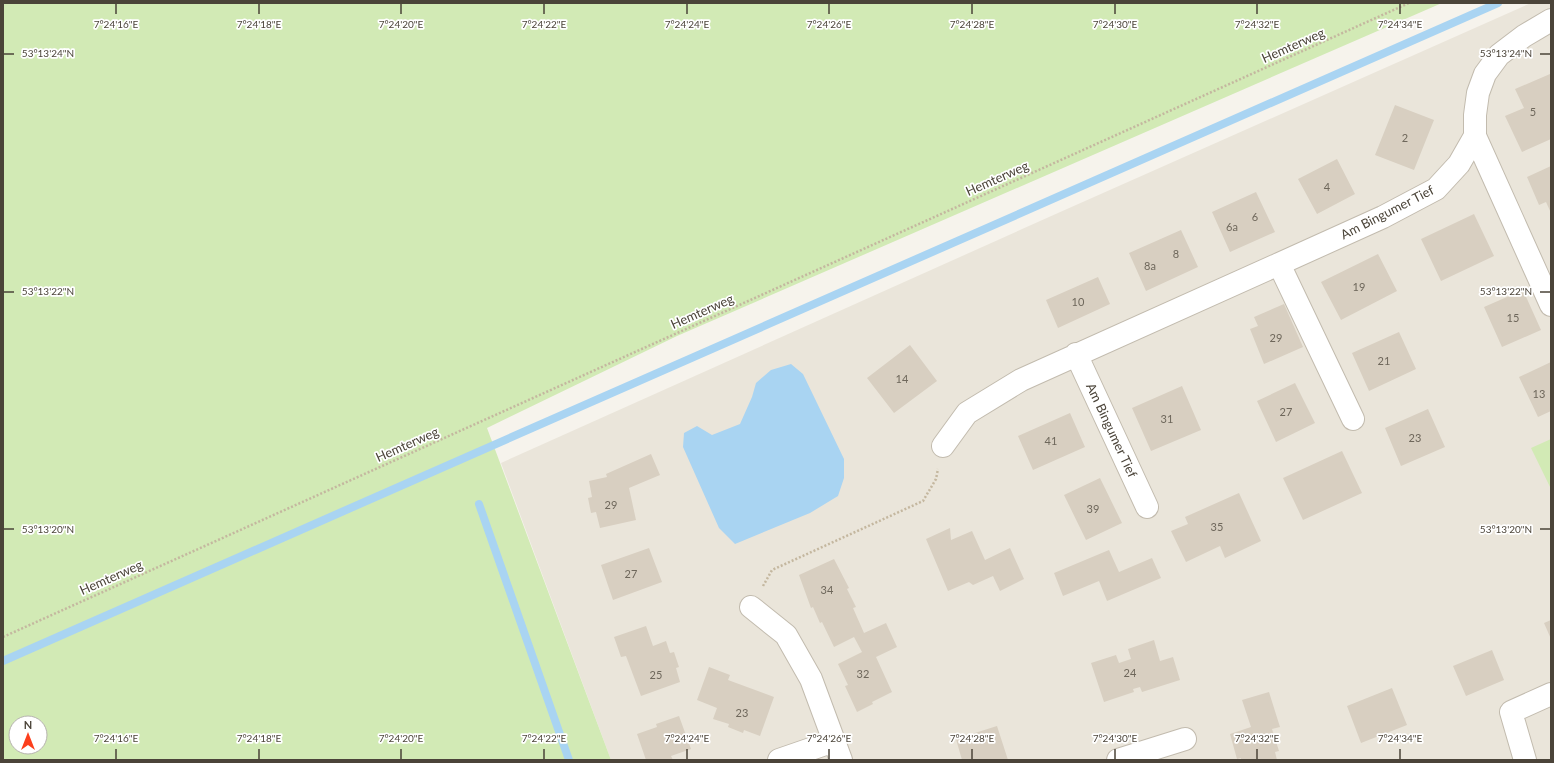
<svg xmlns="http://www.w3.org/2000/svg" width="1554" height="763" font-family="Lato,sans-serif">
<style>
.residential{fill:#eae5da}
.green{fill:#d2eab5;fill-rule:evenodd}
.water{fill:#a9d4f2}
.lines{fill:none;stroke-linecap:round;stroke-linejoin:round}
.stream{stroke:#a9d4f2;stroke-width:8}
.building{fill:#d8cfc1}
.minor-casing{stroke:#c2bbae;stroke-width:24}
.path{stroke:#c4b79f;stroke-width:2.5;stroke-dasharray:2 2;stroke-linecap:butt}
.minor{stroke:#fff;stroke-width:22}
.ticks{fill:none;stroke:#4b4439;stroke-width:1.5}
.labels{text-anchor:middle;stroke-width:3.5;stroke-linejoin:round;paint-order:stroke}
.number-label{font-size:11px;fill:#6e675b}
.street-label{font-size:13px;fill:#4b4439;stroke:#fff}
.ticks-label{font-size:10px;text-anchor:middle;fill:#4b4439;stroke:#fff;stroke-width:3.5;stroke-linejoin:round;paint-order:stroke}
</style>
<rect width="100%" height="100%" fill="#f6f3ec"/>
<path class="residential" d="M 1531,3 L 1551,3 L 1551,760 L 611,760 L 501,463 L 1058,213 Z"/>
<path class="green" d="M 3,3 L 1442,3 L 677,336 L 487,428 L 611,760 L 3,760 ZM 16,723 L 40,723 L 40,747 L 16,747 Z
M 1551,439 L 1551,489 L 1531,448 Z"/>
<path class="water" d="M 791,364 L 803,374 L 844,459 L 844,478 L 838,496 L 810,513 L 735,544 L 719,528 L 683,447 L 684,433 L 697,426 L 712,435 L 740,424 L 752,397 L 756,383 L 771,370 Z"/>
<g class="lines">
<path class="stream" d="M 479,504 L 569,760
M 3,661 L 1498,3"/>
</g>
<path class="building" d="M 1550,74 L 1551,139 L 1522,152 L 1505,116 L 1524,108 L 1515,89 Z
M 1395,105 L 1434,120 L 1414,170 L 1375,155 Z
M 1337,159 L 1355,194 L 1317,214 L 1298,179 Z
M 1551,166 L 1551,213 L 1546,202 L 1539,205 L 1527,177 Z
M 1256,192 L 1275,232 L 1230,252 L 1212,212 Z
M 1474,214 L 1494,256 L 1441,281 L 1421,239 Z
M 1181,230 L 1198,267 L 1146,291 L 1129,253 Z
M 1378,254 L 1397,291 L 1341,320 L 1321,282 Z
M 1098,277 L 1110,304 L 1058,328 L 1046,300 Z
M 1523,290 L 1541,330 L 1502,347 L 1484,307 Z
M 1284,304 L 1303,347 L 1264,364 L 1250,329 L 1258,326 L 1254,317 Z
M 1399,332 L 1416,369 L 1369,391 L 1352,353 Z
M 910,345 L 937,381 L 894,413 L 867,378 Z
M 1551,362 L 1551,411 L 1538,417 L 1519,377 Z
M 1295,383 L 1315,423 L 1276,442 L 1257,401 Z
M 1182,386 L 1201,430 L 1151,451 L 1132,408 Z
M 1428,409 L 1445,447 L 1401,466 L 1385,428 Z
M 1070,413 L 1085,447 L 1033,470 L 1018,436 Z
M 1342,451 L 1362,493 L 1303,520 L 1283,478 Z
M 651,454 L 660,475 L 629,488 L 636,520 L 600,528 L 596,512 L 591,513 L 588,498 L 592,497 L 589,481 L 607,477 L 606,474 Z
M 1100,478 L 1122,523 L 1086,540 L 1064,495 Z
M 1239,493 L 1261,541 L 1225,558 L 1220,546 L 1186,562 L 1171,531 L 1188,524 L 1185,517 Z
M 950,528 L 951,540 L 972,531 L 985,560 L 1010,548 L 1024,579 L 1000,591 L 993,576 L 973,585 L 969,582 L 948,591 L 926,539 Z
M 649,548 L 662,582 L 613,600 L 601,565 Z
M 1109,550 L 1119,572 L 1152,558 L 1161,578 L 1107,601 L 1099,581 L 1063,596 L 1054,573 Z
M 834,559 L 849,588 L 847,589 L 856,607 L 853,608 L 864,633 L 886,623 L 897,647 L 876,657 L 892,692 L 872,702 L 873,704 L 857,712 L 845,686 L 848,685 L 838,664 L 862,652 L 854,637 L 834,647 L 822,622 L 820,623 L 813,607 L 811,608 L 799,575 Z
M 1551,620 L 1551,639 L 1544,623 Z
M 646,626 L 653,646 L 666,641 L 670,653 L 674,652 L 679,667 L 676,668 L 680,682 L 641,696 L 626,656 L 621,657 L 614,637 Z
M 1154,640 L 1160,661 L 1173,657 L 1180,680 L 1142,692 L 1140,687 L 1133,689 L 1134,692 L 1104,702 L 1091,663 L 1116,655 L 1119,663 L 1131,659 L 1128,649 Z
M 1492,650 L 1504,680 L 1466,696 L 1453,666 Z
M 709,667 L 730,675 L 728,680 L 774,697 L 760,736 L 744,730 L 743,733 L 728,727 L 729,724 L 713,719 L 717,708 L 697,700 Z
M 1392,688 L 1407,725 L 1361,743 L 1347,706 Z
M 1269,692 L 1280,727 L 1272,729 L 1279,751 L 1275,752 L 1277,760 L 1241,760 L 1241,758 L 1237,759 L 1230,734 L 1251,727 L 1242,700 Z
M 679,716 L 691,749 L 671,756 L 673,760 L 646,760 L 637,734 L 657,727 L 656,724 Z
M 997,726 L 1008,760 L 962,760 L 956,739 Z"/>
<g class="lines">
<g class="minor-casing">
<path id="minor" d="M 1475,136 L 1551,305
M 1279,264 L 1353,419
M 1076,354 L 1147,507
M 943,446 L 967,413 L 1021,380 L 1279,264 L 1383,217 L 1436,189 L 1459,164 L 1475,136 L 1475,115 L 1478,93 L 1485,74 L 1499,55 L 1524,36 L 1551,20
M 751,607 L 786,635 L 811,679 L 841,760
M 779,760 L 834,741
M 1118,760 L 1185,739
M 1525,760 L 1511,712 L 1551,694"/>
</g>
<path class="path" d="M 763,586 L 772,570 L 923,501 L 936,479 L 938,469
M 3,637 L 1409,3"/>
<use href="#minor" class="minor"/>
</g>
<path class="ticks" d="M 116,4 L 116,14M 259,4 L 259,14M 401,4 L 401,14M 544,4 L 544,14M 687,4 L 687,14M 829,4 L 829,14M 972,4 L 972,14M 1115,4 L 1115,14M 1257,4 L 1257,14M 1400,4 L 1400,14M 4,54 L 14,54M 1540,54 L 1550,54M 4,292 L 14,292M 1540,292 L 1550,292M 4,529 L 14,529M 1540,529 L 1550,529M 116,749 L 116,759M 259,749 L 259,759M 401,749 L 401,759M 544,749 L 544,759M 687,749 L 687,759M 829,749 L 829,759M 972,749 L 972,759M 1115,749 L 1115,759M 1257,749 L 1257,759M 1400,749 L 1400,759"/>
<g class="labels">
<g class="number-label">
<text x="1533" y="116">5</text>
<text x="1405" y="142">2</text>
<text x="1327" y="191">4</text>
<text x="1255" y="221">6</text>
<text x="1232" y="231">6a</text>
<text x="1176" y="258">8</text>
<text x="1150" y="270">8a</text>
<text x="1359" y="291">19</text>
<text x="1078" y="306">10</text>
<text x="1513" y="322">15</text>
<text x="1276" y="342">29</text>
<text x="1384" y="365">21</text>
<text x="902" y="383">14</text>
<text x="1539" y="398">13</text>
<text x="1286" y="416">27</text>
<text x="1167" y="423">31</text>
<text x="1415" y="442">23</text>
<text x="1051" y="445">41</text>
<text x="611" y="509">29</text>
<text x="1093" y="513">39</text>
<text x="1217" y="531">35</text>
<text x="631" y="578">27</text>
<text x="827" y="594">34</text>
<text x="1130" y="677">24</text>
<text x="863" y="678">32</text>
<text x="656" y="679">25</text>
<text x="742" y="717">23</text>
</g>
<g class="street-label">
<text transform="translate(1293 45) rotate(-24)" y="5">Hemterweg</text>
<text transform="translate(997 178) rotate(-24)" y="5">Hemterweg</text>
<text transform="translate(1387 212) rotate(-27)" y="5">Am Bingumer Tief</text>
<text transform="translate(702 311) rotate(-24)" y="5">Hemterweg</text>
<text transform="translate(1112 430) rotate(65)" y="5">Am Bingumer Tief</text>
<text transform="translate(407 444) rotate(-24)" y="5">Hemterweg</text>
<text transform="translate(111 577) rotate(-24)" y="5">Hemterweg</text>
</g>
</g>
<g class="ticks-label">
<text x="116" y="28">7°24'16"E</text>
<text x="259" y="28">7°24'18"E</text>
<text x="401" y="28">7°24'20"E</text>
<text x="544" y="28">7°24'22"E</text>
<text x="687" y="28">7°24'24"E</text>
<text x="829" y="28">7°24'26"E</text>
<text x="972" y="28">7°24'28"E</text>
<text x="1115" y="28">7°24'30"E</text>
<text x="1257" y="28">7°24'32"E</text>
<text x="1400" y="28">7°24'34"E</text>
<text x="48" y="57">53°13'24"N</text>
<text x="1506" y="57">53°13'24"N</text>
<text x="48" y="295">53°13'22"N</text>
<text x="1506" y="295">53°13'22"N</text>
<text x="48" y="533">53°13'20"N</text>
<text x="1506" y="533">53°13'20"N</text>
<text x="116" y="742">7°24'16"E</text>
<text x="259" y="742">7°24'18"E</text>
<text x="401" y="742">7°24'20"E</text>
<text x="544" y="742">7°24'22"E</text>
<text x="687" y="742">7°24'24"E</text>
<text x="829" y="742">7°24'26"E</text>
<text x="972" y="742">7°24'28"E</text>
<text x="1115" y="742">7°24'30"E</text>
<text x="1257" y="742">7°24'32"E</text>
<text x="1400" y="742">7°24'34"E</text>
</g>
<rect width="1554" height="763" fill="none" stroke="#4b4439" stroke-width="8"/>
<g transform="translate(28 735)"><circle r="19" fill="#ffffff" stroke="#b7b4b0"/>
<path d="M0-3L7 15L0 10L-7 15Z" fill="#fc3f1d"/>
<text y="-6" font-size="11" font-weight="bold" text-anchor="middle" fill="#4b4439">N</text>
</g>
</svg>
